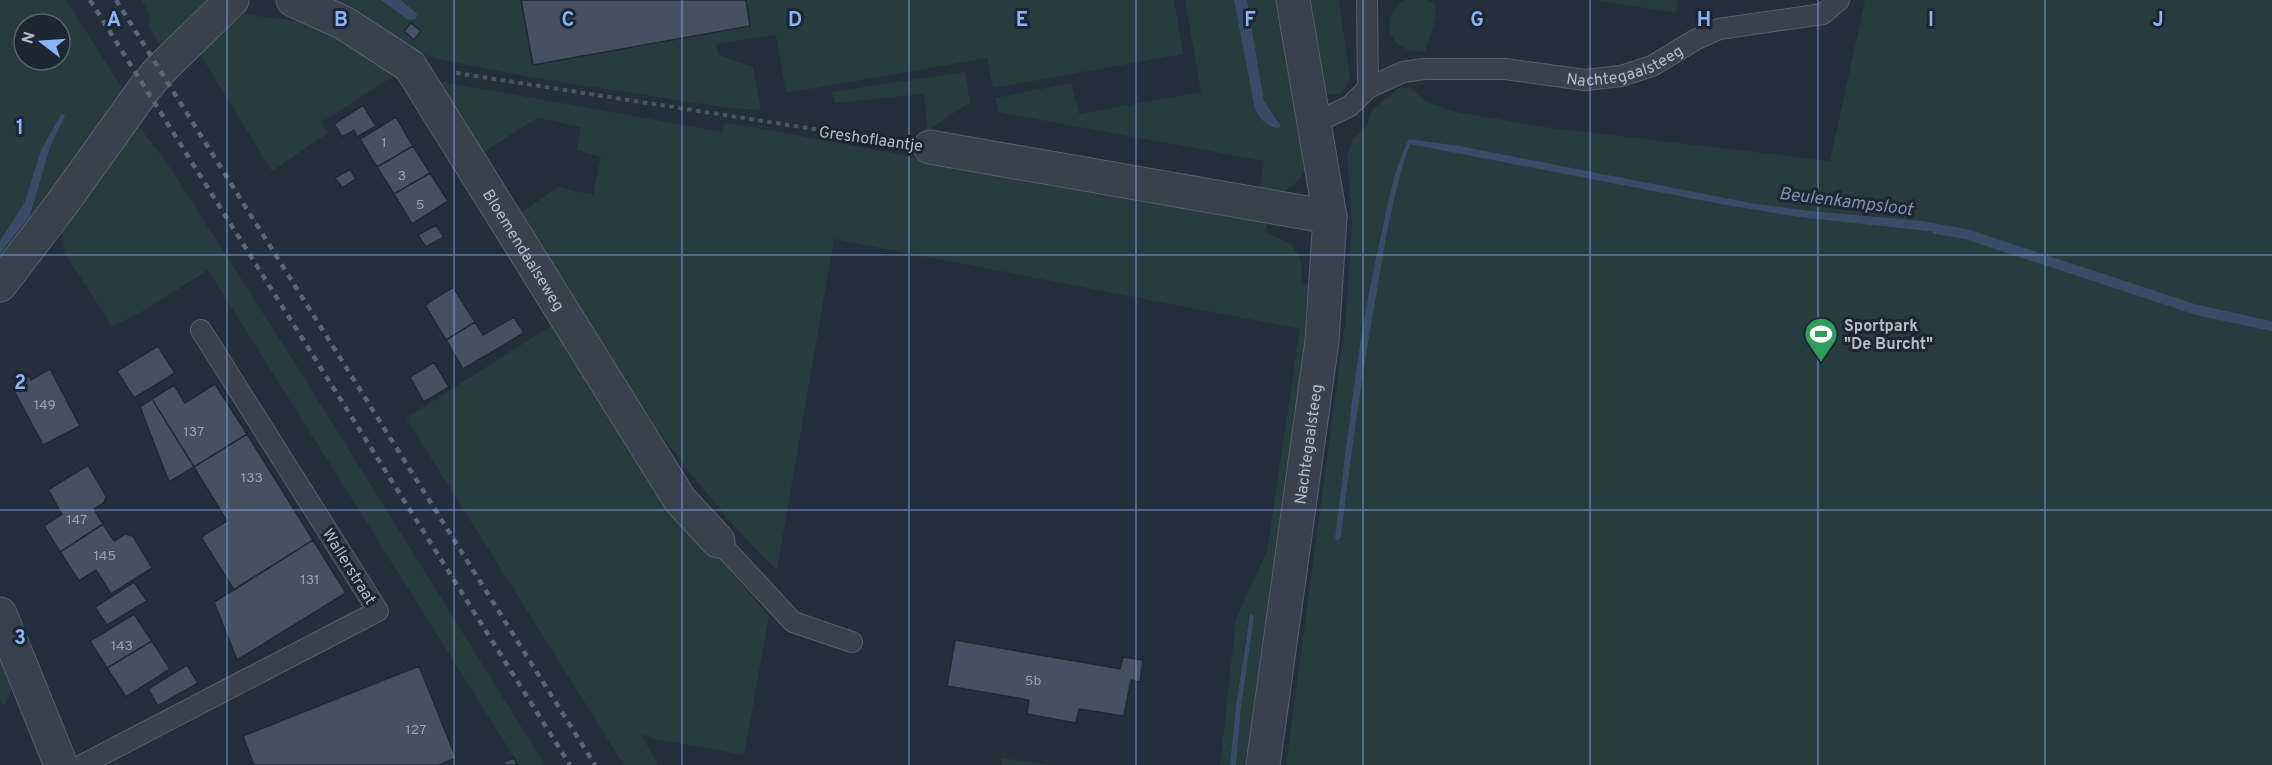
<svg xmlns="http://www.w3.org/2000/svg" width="2272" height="765" font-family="Overpass,sans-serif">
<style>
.green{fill:#263c3f;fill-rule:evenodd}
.water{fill:#394c67}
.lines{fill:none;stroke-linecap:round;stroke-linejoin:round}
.stream{stroke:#394c67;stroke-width:10}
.building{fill:#455162;stroke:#1f2835;stroke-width:1.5}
.lane-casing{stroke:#565f6c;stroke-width:22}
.street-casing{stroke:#565f6c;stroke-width:35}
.path{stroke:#44595c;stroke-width:4;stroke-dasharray:4.5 4.5;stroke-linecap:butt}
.lane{stroke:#38414e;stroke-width:20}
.street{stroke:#38414e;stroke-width:33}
.rail{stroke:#5a6575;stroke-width:4.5;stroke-dasharray:6 6;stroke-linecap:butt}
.grid{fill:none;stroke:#8ab4f8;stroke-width:1.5;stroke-opacity:0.55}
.labels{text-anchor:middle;stroke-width:6;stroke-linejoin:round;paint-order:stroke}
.number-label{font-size:14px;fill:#98a1af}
.street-label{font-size:16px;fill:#b4bcc9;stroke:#1d2633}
.poi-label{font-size:16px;font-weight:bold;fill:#b4bcc9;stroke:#1d2633;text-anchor:start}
.water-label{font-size:18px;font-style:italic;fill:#7c92b1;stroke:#1d2633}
.grid-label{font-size:20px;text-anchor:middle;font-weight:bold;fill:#8ab4f8;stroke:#1d2633;stroke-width:6;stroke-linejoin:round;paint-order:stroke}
</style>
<rect width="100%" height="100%" fill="#242f3e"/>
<path class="green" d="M 0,0 L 66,0 L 124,91 L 69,163 L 64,171 L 57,195 L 0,270 ZM 24,24 L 60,24 L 60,60 L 24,60 Z
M 141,0 L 210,0 L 161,46 L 149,27 L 149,13 Z
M 330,0 L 381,0 L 408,20 L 417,14 L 401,0 L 1174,0 L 1183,54 L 993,88 L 987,58 L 786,93 L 776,35 L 716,44 L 719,55 L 753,67 L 761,110 L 728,108 L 535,78 L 435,58 L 413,51 Z
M 1185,0 L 1234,0 L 1255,110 L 1258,116 L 1275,129 L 1279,120 L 1264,101 L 1247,0 L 1279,0 L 1308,162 L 1299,180 L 1282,193 L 1259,192 L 1264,161 L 998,112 L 995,98 L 1071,83 L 1079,114 L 1201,92 Z
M 1305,0 L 1339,0 L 1350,78 L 1346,88 L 1340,94 L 1328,94 L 1323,89 Z
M 1405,0 L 1427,0 L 1435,5 L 1436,17 L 1425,51 C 1392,56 1374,19 1405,0 Z
M 1594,0 L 1677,0 L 1677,11 L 1671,12 Z
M 1865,0 L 2272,0 L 2272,765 L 1286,765 L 1346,317 L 1352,224 L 1347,156 L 1352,140 L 1366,127 L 1373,109 L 1399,88 L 1410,87 L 1425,101 L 1451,111 L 1543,127 L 1830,161 ZM 1409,139 L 1460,146 L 1668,187 L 1413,140 C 1398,156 1394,202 1389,223 C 1369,327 1354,432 1341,537 L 1338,540 L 1335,538 C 1348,434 1359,329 1383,226 C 1389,199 1395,163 1409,139 ZM 1755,204 L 1810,211 L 1924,221 L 1984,237 L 1983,240 L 1950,230 L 1950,231 Z
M 241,14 L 306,22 L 325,27 L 395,75 L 322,122 L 328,133 L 272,171 L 198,51 L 233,17 Z
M 965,72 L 970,102 L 928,130 L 924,94 L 835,103 L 832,92 Z
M 438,81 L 722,132 L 725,123 L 752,127 L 1267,223 L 1265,233 C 1293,241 1305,253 1301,283 L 1314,285 L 1250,765 L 1236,765 L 1249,615 L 1236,706 L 1230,765 L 1220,765 L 1236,619 L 1267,551 L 1300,329 L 834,239 L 777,570 C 752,547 731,522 709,496 C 637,409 579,310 518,215 L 558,187 L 593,195 L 601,157 L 577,150 L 581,127 L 537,118 L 482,153 Z
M 138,125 L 171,169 L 293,360 L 545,765 L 519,765 L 208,270 L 140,313 L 112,326 L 65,254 L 60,224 Z
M 554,324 L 674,515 L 723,563 L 769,616 L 744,755 L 655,739 L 641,734 L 658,765 L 624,765 L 406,418 Z
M 0,656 L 12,687 L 11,693 L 3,705 L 0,699 Z
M 1002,758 L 1049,765 L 1001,765 Z"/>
<path class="water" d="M 381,0 L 401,0 L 417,14 L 416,19 L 408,20 Z
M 1234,0 L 1247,0 L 1264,101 L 1281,126 L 1279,128 C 1270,129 1259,118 1255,110 Z
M 62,113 L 65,116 L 50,147 L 30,215 L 0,254 L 0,241 L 25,202 L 41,150 Z
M 1409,139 L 1460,146 L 1750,203 L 1810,211 L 1924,221 L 1952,227 L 1948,233 L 1806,218 L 1721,204 L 1410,144 C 1393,192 1385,242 1377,291 C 1362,373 1351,455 1341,537 L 1338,541 L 1335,538 C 1348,435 1358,332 1382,231 C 1388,202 1395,165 1409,139 Z
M 1250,614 L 1254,616 L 1241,707 L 1236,765 L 1230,765 L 1236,706 Z"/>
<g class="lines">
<path class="stream" d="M 1936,229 L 1966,234 L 2197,310 L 2272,326"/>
</g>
<path class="building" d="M 521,0 L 746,0 L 750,26 L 533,65 Z
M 411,23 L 421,31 L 414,40 L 404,31 Z
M 363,105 L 376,126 L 357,137 L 354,130 L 342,137 L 334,124 Z
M 396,117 L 413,146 L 377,167 L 360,139 Z
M 413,146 L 430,173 L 394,194 L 377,167 Z
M 350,169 L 356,179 L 342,188 L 335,178 Z
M 430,173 L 448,201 L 412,224 L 394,194 Z
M 436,225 L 444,237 L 426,247 L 418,235 Z
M 453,287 L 475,322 L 446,340 L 425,305 Z
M 514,317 L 524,333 L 463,369 L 446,340 L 475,322 L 483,335 Z
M 158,346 L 175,373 L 134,398 L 117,371 Z
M 434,362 L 449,387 L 424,402 L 410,377 Z
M 50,369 L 80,426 L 43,445 L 11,385 L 29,375 L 31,380 Z
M 215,384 L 247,434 L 194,467 L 152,399 L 174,385 L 185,403 Z
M 152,399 L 194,467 L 169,482 L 140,407 Z
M 247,434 L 313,540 L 234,590 L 201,537 L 227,521 L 194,467 Z
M 88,465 L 106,496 L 104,503 L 94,509 L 103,524 L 60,552 L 44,526 L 62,514 L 48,490 Z
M 103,524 L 114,541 L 125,534 L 133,536 L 152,568 L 111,594 L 96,570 L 79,581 L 60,552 Z
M 313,540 L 346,593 L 237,660 L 214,602 Z
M 134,582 L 147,601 L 107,625 L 95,607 Z
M 134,614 L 152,641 L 107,668 L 90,641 Z
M 955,640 L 1120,669 L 1123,657 L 1143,660 L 1140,682 L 1131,680 L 1124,716 L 1079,709 L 1076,723 L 1027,714 L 1029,700 L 947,686 Z
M 152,641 L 170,669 L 126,697 L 107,668 Z
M 187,665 L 198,683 L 158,706 L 148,689 Z
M 419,666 L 456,758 L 439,765 L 254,765 L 243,736 Z
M 514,758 L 517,765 L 505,765 L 504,762 Z"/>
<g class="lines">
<g class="lane-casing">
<g id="lane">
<path d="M 1367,0 L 1368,88"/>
<path id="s1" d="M 1315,123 L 1350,106 L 1368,88 L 1403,72 L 1424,69 L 1505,69 L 1585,80 L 1621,76 L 1652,66 L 1695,40 L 1719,29 L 1823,14 L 1839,0"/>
<path d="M 718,541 L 793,622 L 852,642"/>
<path d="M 82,765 L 378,611 L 201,330"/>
</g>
</g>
<g class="street-casing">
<g id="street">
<path id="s2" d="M 293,0 L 344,23 L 410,66 L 680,500 L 718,541"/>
<path d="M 930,147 L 1330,217"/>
<path d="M 0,285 L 61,205 L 145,88 L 160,70 L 232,0"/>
<path d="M 0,614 L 61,765"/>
<path id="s3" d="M 1263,765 L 1322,341 L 1330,217 L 1293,0"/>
</g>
</g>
<path class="path" d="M 456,73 L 897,142"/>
<use href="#lane" class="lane"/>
<use href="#street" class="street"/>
<path class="rail" d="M 90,0 L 570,765
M 116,0 L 595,765"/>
</g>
<path class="grid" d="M 227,0 L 227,765M 454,0 L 454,765M 682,0 L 682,765M 909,0 L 909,765M 1136,0 L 1136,765M 1363,0 L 1363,765M 1590,0 L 1590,765M 1818,0 L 1818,765M 2045,0 L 2045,765M 0,255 L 2272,255M 0,510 L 2272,510"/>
<defs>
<g id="stadium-pin" transform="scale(1.725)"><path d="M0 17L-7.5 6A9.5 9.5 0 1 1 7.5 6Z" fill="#2e9e5b" stroke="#1d2633"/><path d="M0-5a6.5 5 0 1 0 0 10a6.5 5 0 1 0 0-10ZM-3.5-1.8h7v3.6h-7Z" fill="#fff"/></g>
</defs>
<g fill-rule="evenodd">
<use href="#stadium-pin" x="1821" y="334"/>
</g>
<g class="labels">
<g class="number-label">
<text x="384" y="147">1</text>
<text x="402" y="180">3</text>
<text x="420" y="209">5</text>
<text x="45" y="409">149</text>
<text x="194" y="436">137</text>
<text x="252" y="482">133</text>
<text x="77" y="524">147</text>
<text x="105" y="560">145</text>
<text x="310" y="584">131</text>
<text x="122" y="650">143</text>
<text x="1033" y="685">5b</text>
<text x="416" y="734">127</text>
</g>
<g class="street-label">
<text dy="6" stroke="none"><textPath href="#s1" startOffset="328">Nachtegaalsteeg</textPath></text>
<text transform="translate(871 138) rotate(8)" y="6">Greshoflaantje</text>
<text dy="6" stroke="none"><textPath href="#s2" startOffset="351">Bloemendaalseweg</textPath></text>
<text dy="6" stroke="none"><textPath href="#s3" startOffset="324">Nachtegaalsteeg</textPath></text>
<text transform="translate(350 566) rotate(58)" y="6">Wallerstraat</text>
</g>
<g class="poi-label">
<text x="1844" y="331">Sportpark<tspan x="1844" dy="18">"De Burcht"</tspan></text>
</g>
<g class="water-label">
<text transform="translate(1846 201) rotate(7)" y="6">Beulenkampsloot</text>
</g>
</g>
<g class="grid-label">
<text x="114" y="26">A</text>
<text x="341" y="26">B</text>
<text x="568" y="26">C</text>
<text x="795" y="26">D</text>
<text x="1022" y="26">E</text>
<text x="1250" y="26">F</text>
<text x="1477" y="26">G</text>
<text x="1704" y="26">H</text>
<text x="1931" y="26">I</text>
<text x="2158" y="26">J</text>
<text x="20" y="134">1</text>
<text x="20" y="389">2</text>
<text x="20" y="644">3</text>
</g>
<g transform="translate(42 42) rotate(287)"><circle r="28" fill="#1d2633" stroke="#59626f" stroke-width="1.5"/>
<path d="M0-4.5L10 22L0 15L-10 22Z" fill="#8ab4f8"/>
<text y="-9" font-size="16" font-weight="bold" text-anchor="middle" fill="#b4bcc9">N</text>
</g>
</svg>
